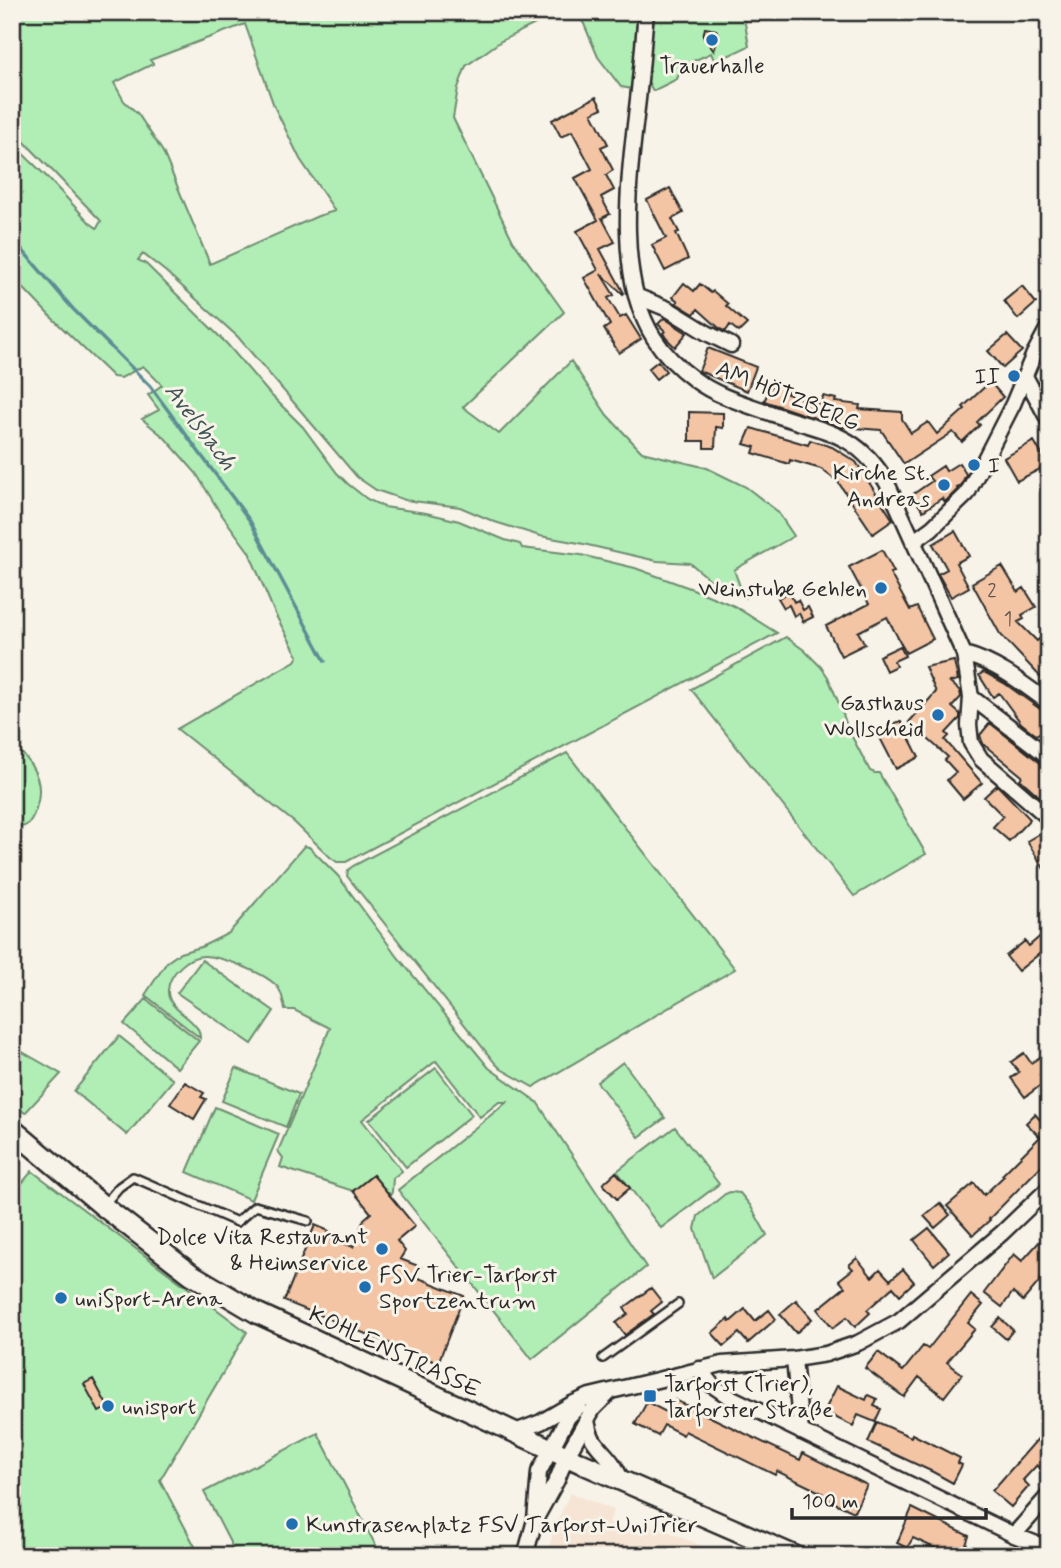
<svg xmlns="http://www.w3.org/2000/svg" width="1061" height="1568" font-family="Mynerve,sans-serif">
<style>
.built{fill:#f6e5d4}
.green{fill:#b0eeb5;stroke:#6e8c70;stroke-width:2;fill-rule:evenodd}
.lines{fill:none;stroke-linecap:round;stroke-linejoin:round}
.stream{stroke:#5d8d94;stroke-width:3.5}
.building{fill:#f4c5a4;stroke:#2b2b2b;stroke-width:2}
.lane-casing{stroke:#2b2b2b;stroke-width:12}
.street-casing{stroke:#2b2b2b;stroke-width:19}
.secondary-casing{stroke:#2b2b2b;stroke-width:24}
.lane{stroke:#f7f3e8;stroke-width:7}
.street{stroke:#f7f3e8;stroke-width:14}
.secondary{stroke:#f7f3e8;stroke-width:19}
.poi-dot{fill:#1f6fb2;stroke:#f7f3e8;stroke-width:2.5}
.labels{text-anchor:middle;stroke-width:6;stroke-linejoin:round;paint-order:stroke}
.number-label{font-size:19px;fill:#5d5249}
.poi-label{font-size:23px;fill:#2b2b2b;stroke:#f7f3e8;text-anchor:start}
.street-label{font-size:23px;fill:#2b2b2b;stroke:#f7f3e8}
.water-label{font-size:24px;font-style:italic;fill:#405457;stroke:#f7f3e8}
</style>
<rect width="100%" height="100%" fill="#f7f3e8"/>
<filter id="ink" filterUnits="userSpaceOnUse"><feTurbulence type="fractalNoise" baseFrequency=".0143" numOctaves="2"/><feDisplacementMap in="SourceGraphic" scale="14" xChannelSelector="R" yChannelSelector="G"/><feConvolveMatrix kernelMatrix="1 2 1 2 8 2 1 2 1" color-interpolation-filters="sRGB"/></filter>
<g filter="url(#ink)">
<path class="built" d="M 570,1493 L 614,1510 L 609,1522 L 624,1528 L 627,1521 L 657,1527 L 725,1556 L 546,1556 L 555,1527 Z"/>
<path class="green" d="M 12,12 L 559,12 L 501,41 L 466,66 L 458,88 L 453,118 L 513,241 L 564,312 L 463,407 L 499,434 L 571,361 L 607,415 L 642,452 L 707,468 L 746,487 L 777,511 L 794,536 L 734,570 L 744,597 L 713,582 L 690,563 L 657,561 L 579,543 L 540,536 L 495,522 L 460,507 L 405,500 L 376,490 L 357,477 L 238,337 L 165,271 L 143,254 L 138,260 L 146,264 L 227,344 L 268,392 L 303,427 L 337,473 L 348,484 L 367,499 L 384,507 L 426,513 L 459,521 L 505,540 L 520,544 L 522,548 L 581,555 L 635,568 L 698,591 L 734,606 L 777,633 L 346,862 L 337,862 L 330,857 L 295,823 L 177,729 L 295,661 L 298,656 L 275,614 L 249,552 L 219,511 L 196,473 L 165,438 L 142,419 L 159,410 L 148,395 L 162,385 L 143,366 L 121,378 L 113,377 L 48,314 L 12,276 L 12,143 L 47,177 L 90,223 L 97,228 L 101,221 L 12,129 ZM 245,24 L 274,106 L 300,159 L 335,211 L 318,216 L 210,264 L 163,152 L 138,114 L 124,101 L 114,83 L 153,64 L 150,60 Z
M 574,12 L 641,12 L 633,89 L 621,87 L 598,57 L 584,24 L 577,13 Z
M 651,12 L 743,12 L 749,46 L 715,62 L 711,53 L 682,66 L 677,79 L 653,91 L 646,78 Z
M 786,637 L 804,650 L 821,667 L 828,677 L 842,711 L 848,729 L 870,771 L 875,773 L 879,773 L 926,854 L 854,896 L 691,689 Z
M 12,744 C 26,755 40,774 39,792 C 39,808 25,845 12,815 Z
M 567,753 L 735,969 L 533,1087 L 501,1069 L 495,1063 L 347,876 L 348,870 L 353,866 Z
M 304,846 L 309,847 L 338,876 L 397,956 L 489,1068 L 537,1102 L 646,1267 L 532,1359 L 398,1190 L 507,1102 L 499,1102 L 480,1117 L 436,1061 L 362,1120 L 402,1171 L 393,1178 L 392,1192 L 390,1196 L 373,1175 L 353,1191 L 280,1167 L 283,1158 L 278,1151 L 330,1028 L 294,1010 L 285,1010 C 284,1004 282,994 279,989 C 269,974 223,957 205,956 C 188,955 169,974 168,990 C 167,1008 189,1015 197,1028 C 199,1029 200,1036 200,1038 L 145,995 L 167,962 L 180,953 L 201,947 L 229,933 Z
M 202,960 L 274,1011 L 252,1044 L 177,993 Z
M 146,999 L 199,1041 L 177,1068 L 124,1024 Z
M 119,1036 L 173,1080 L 127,1135 L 74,1091 Z
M 12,1046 L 61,1074 L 25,1113 L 12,1103 Z
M 623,1062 L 665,1118 L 639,1137 L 597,1082 Z
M 236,1068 L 299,1094 L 286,1127 L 222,1101 Z
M 436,1068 L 472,1115 L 406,1167 L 369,1120 Z
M 215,1107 L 279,1134 L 251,1200 L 187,1172 Z
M 675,1127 L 719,1184 L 661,1228 L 617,1171 Z
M 32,1171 L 247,1332 L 160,1480 L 200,1556 L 12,1556 L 12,1195 Z
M 730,1192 L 740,1193 L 750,1205 L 767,1235 L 712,1278 L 695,1229 L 698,1216 L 725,1194 Z
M 318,1433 L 381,1556 L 237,1556 L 204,1492 Z"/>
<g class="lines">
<path class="stream" d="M 12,238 L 73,309 L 150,386 L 250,521 L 325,661"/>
</g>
<path class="building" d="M 705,28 L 716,30 L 719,34 L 714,51 L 703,36 Z
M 596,97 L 602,108 L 592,113 L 608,144 L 601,147 L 613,170 L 606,175 L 614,190 L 601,197 L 610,214 L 602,218 L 615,242 L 600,249 L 624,293 L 623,294 L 601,274 L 614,295 L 608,298 L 620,318 L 626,315 L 641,339 L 619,353 L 604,329 L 610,325 L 584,278 L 598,270 L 577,231 L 598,220 L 575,178 L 592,169 L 572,131 L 561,137 L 552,120 Z
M 670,188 L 683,213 L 672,219 L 679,232 L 676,233 L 688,259 L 665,271 L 652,245 L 666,238 L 647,200 Z
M 684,283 L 694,291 L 700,284 L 711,293 L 713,291 L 728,304 L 726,306 L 747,324 L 739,332 L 730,325 L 726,331 L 724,331 L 719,328 L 698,309 L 694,314 L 676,303 L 678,301 L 673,297 Z
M 1022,286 L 1036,303 L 1018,319 L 1004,301 Z
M 664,318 L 687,333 L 675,347 L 666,338 L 663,333 L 665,331 L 658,324 Z
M 1007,335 L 1022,351 L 1003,368 L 988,351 Z
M 708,348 L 756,367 L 747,391 L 699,371 Z
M 658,361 L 666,371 L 656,379 L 648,369 Z
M 773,382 L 789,390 L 787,394 L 821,404 L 823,396 L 836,399 L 835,402 L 860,405 L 859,409 L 902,412 L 902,419 L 911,433 L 928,422 L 937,434 L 965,409 L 963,407 L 990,382 L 1003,397 L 977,422 L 980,425 L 962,442 L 953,432 L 904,464 L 881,430 L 841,427 L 764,401 Z
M 689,412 L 723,413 L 723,428 L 716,427 L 715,448 L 704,448 L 704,441 L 689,441 Z
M 751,428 L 808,445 L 810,440 L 832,447 L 856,462 L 893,520 L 873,534 L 838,482 L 821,469 L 790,460 L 789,464 L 753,453 L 755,447 L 744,444 Z
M 1034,441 L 1048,465 L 1017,481 L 1004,458 Z
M 959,463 L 966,474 L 961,486 L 957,488 L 958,489 L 945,502 L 942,498 L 923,511 L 912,495 L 932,481 L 928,476 L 943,466 L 946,471 Z
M 955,531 L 969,556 L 956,563 L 969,587 L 951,597 L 938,574 L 947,569 L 933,544 Z
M 882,550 L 894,572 L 890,573 L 910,610 L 917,607 L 933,639 L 906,653 L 887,617 L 858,632 L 865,644 L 841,656 L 826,626 L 869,604 L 849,567 Z
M 1002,566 L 1018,592 L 1024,588 L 1036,607 L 1022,615 L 1024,619 L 1018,622 L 1037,641 L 1049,630 L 1049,686 L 1000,634 L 972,583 Z
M 789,592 L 794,602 L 798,600 L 803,610 L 808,607 L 813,617 L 803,622 L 799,613 L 794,616 L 789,605 L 784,608 L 778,598 Z
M 900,646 L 905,656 L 894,661 L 896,666 L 886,671 L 879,656 Z
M 954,661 L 958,680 L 950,682 L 960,691 L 961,697 L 952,707 L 960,714 L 960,718 L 946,733 L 949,736 L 945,740 L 982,783 L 963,799 L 947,780 L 956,772 L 945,760 L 948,757 L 909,722 L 936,692 L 925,667 Z
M 984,672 L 1004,683 L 1043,711 L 1049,713 L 1049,727 L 1036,735 L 1021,723 L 999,693 L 993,697 L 979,675 Z
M 897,722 L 901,722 L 919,757 L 896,769 L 877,732 Z
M 990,723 L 1043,765 L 1049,766 L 1049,805 L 1020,779 L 1022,776 L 983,744 L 980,735 Z
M 997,785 L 1030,819 L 1009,841 L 993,827 L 1003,816 L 984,797 Z
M 1049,828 L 1049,877 L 1027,841 Z
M 1044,933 L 1049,939 L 1049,946 L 1018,971 L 1006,956 L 1025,941 L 1029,946 Z
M 1049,1051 L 1049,1068 L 1040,1075 L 1045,1082 L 1025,1097 L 1011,1078 L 1019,1072 L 1011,1062 L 1024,1053 L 1031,1063 Z
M 185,1082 L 204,1093 L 201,1097 L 206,1099 L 194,1119 L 170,1104 Z
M 1035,1114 L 1041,1121 L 1049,1114 L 1049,1158 L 989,1219 L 990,1220 L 973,1235 L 947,1206 L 974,1183 L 984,1195 L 1004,1176 L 1002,1175 L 1040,1137 L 1026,1123 Z
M 616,1172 L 630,1188 L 617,1199 L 603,1184 Z
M 373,1175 L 415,1226 L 397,1241 L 405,1251 L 400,1259 L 421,1267 L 416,1277 L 464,1296 L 438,1363 L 284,1301 L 315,1225 L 329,1231 L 326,1236 L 353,1247 L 364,1219 L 371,1213 L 353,1191 Z
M 940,1203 L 950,1215 L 935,1228 L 924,1216 Z
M 929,1228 L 949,1252 L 934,1265 L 914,1240 Z
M 1049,1231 L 1049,1270 L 1023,1301 L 1013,1292 L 1002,1307 L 984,1293 L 1014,1254 L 1022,1261 Z
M 857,1258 L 872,1277 L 880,1269 L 890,1280 L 903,1269 L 914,1282 L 900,1295 L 893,1287 L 867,1310 L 870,1313 L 855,1327 L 847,1317 L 833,1328 L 818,1309 L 845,1287 L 839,1280 L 853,1269 L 849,1265 Z
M 651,1288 L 662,1302 L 651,1311 L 654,1314 L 625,1335 L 616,1323 L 628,1314 L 624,1308 Z
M 971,1295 L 983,1305 L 968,1323 L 975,1329 L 947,1362 L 962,1374 L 944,1397 L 919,1377 L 904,1397 L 865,1368 L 878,1352 L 903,1371 L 923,1346 L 928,1349 Z
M 796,1300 L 812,1319 L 796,1333 L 780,1314 Z
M 745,1309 L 755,1321 L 769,1310 L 776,1319 L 748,1343 L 739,1333 L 724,1346 L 712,1333 L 728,1319 L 730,1322 Z
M 1000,1318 L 1013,1330 L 1006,1339 L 992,1327 Z
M 93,1379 L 108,1407 L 99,1412 L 84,1384 Z
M 837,1386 L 866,1400 L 868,1395 L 877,1399 L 874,1406 L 881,1409 L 875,1422 L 858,1415 L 853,1426 L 824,1412 Z
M 675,1400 L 800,1460 L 803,1453 L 867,1485 L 854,1512 L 820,1496 L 822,1493 L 777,1471 L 775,1475 L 685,1431 L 683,1435 L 664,1425 L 658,1436 L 635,1424 L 647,1402 L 668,1413 Z
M 877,1422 L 911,1437 L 912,1434 L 960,1458 L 958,1463 L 962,1465 L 953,1483 L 933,1472 L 868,1442 Z
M 1049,1426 L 1049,1464 L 1043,1471 L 1037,1465 L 1023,1480 L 1029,1486 L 1011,1507 L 992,1491 Z
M 912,1508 L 969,1536 L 966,1545 L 992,1556 L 952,1556 L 913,1538 L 907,1548 L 897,1543 Z"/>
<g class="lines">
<g class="lane-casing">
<path id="lane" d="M 103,1206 L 119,1187 L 133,1177 L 237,1222 L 255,1206 L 308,1221
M 603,1358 L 678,1304"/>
</g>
<g class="street-casing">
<path id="street" d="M 646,12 C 643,44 641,76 637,108 C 629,176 615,277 654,338 C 664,354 680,369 695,380 C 718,397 746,404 773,414 C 825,432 857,432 887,483 L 964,654 L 971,697 L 969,725 L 971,743 L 981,759 L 1049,818
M 636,296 L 668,309 L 707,333 L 731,345
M 1025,376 L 1049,421
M 913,542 L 932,528 L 967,494 L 1013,404 L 1034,354 L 1049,326
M 964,654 C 997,663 1022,683 1049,703
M 971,697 L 1049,757
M 794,1359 L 801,1432
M 699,1369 L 712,1385 L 728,1396 L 1014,1535 L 1049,1549
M 587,1419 C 590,1444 600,1446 613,1464 C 617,1469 619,1475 621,1480
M 515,1432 L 541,1422 L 572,1404 L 590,1396 L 674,1376 L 722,1364 L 794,1359 L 826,1354 L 858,1343 L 899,1321 L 1002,1233 L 1049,1188
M 536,1518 L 557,1480 L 566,1457 L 593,1409 L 610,1392
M 1014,1535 L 1049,1495
M 525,1556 L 535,1520 L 539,1472 L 568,1417 L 579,1406"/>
</g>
<g class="secondary-casing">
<path id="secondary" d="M 12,1129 L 103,1206 L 191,1274 L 257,1313 L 581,1463 L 795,1556"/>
</g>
<use href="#lane" class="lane"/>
<use href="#street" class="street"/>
<use href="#secondary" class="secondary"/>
</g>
</g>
<g class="poi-dot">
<circle cx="712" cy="40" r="7"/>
<circle cx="1014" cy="376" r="7"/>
<circle cx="974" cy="465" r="7"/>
<circle cx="944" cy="485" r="7"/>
<circle cx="881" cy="588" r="7"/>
<circle cx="938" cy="715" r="7"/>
<circle cx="382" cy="1249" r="7"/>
<circle cx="365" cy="1287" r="7"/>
<circle cx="61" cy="1298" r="7"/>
<rect x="643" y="1389" width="14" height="14" rx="3.5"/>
<circle cx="108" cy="1406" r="7"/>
<circle cx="292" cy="1524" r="7"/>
</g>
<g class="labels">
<g class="number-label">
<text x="992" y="597">2</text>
<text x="1008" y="625">1</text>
</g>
<g class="poi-label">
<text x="712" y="73" text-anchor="middle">Trauerhalle</text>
<text x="1000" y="384" text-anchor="end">II</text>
<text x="988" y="473">I</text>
<text x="930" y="480" text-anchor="end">Kirche St.<tspan x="930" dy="26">Andreas</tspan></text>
<text x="867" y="596" text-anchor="end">Weinstube Gehlen</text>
<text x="924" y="710" text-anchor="end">Gasthaus<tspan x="924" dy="26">Wollscheid</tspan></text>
<text x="368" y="1244" text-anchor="end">Dolce Vita Restaurant<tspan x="368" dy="26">&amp; Heimservice</tspan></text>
<text x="379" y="1282">FSV Trier-Tarforst<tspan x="379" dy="26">Sportzentrum</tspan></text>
<text x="75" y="1306">uniSport-Arena</text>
<text x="664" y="1391">Tarforst (Trier),<tspan x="664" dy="26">Tarforster Straße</tspan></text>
<text x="122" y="1414">unisport</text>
<text x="306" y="1532">Kunstrasenplatz FSV Tarforst-UniTrier</text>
</g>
<g class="street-label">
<text transform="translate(788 395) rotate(22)" y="8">AM HÖTZBERG</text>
<text transform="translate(395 1351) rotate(25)" y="8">KOHLENSTRASSE</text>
</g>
<g class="water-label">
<text transform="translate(201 426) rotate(53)" y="8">Avelsbach</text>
</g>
</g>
<rect width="1061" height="1568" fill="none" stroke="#f7f3e8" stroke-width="42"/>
<rect x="21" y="21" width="1019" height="1526" fill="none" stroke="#2b2b2b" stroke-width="2.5" filter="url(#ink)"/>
<path d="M792 1508v10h194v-10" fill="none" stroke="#2b2b2b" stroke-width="3.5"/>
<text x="802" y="1508" font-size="21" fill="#2b2b2b" stroke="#f7f3e8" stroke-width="5" paint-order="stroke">100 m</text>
</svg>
